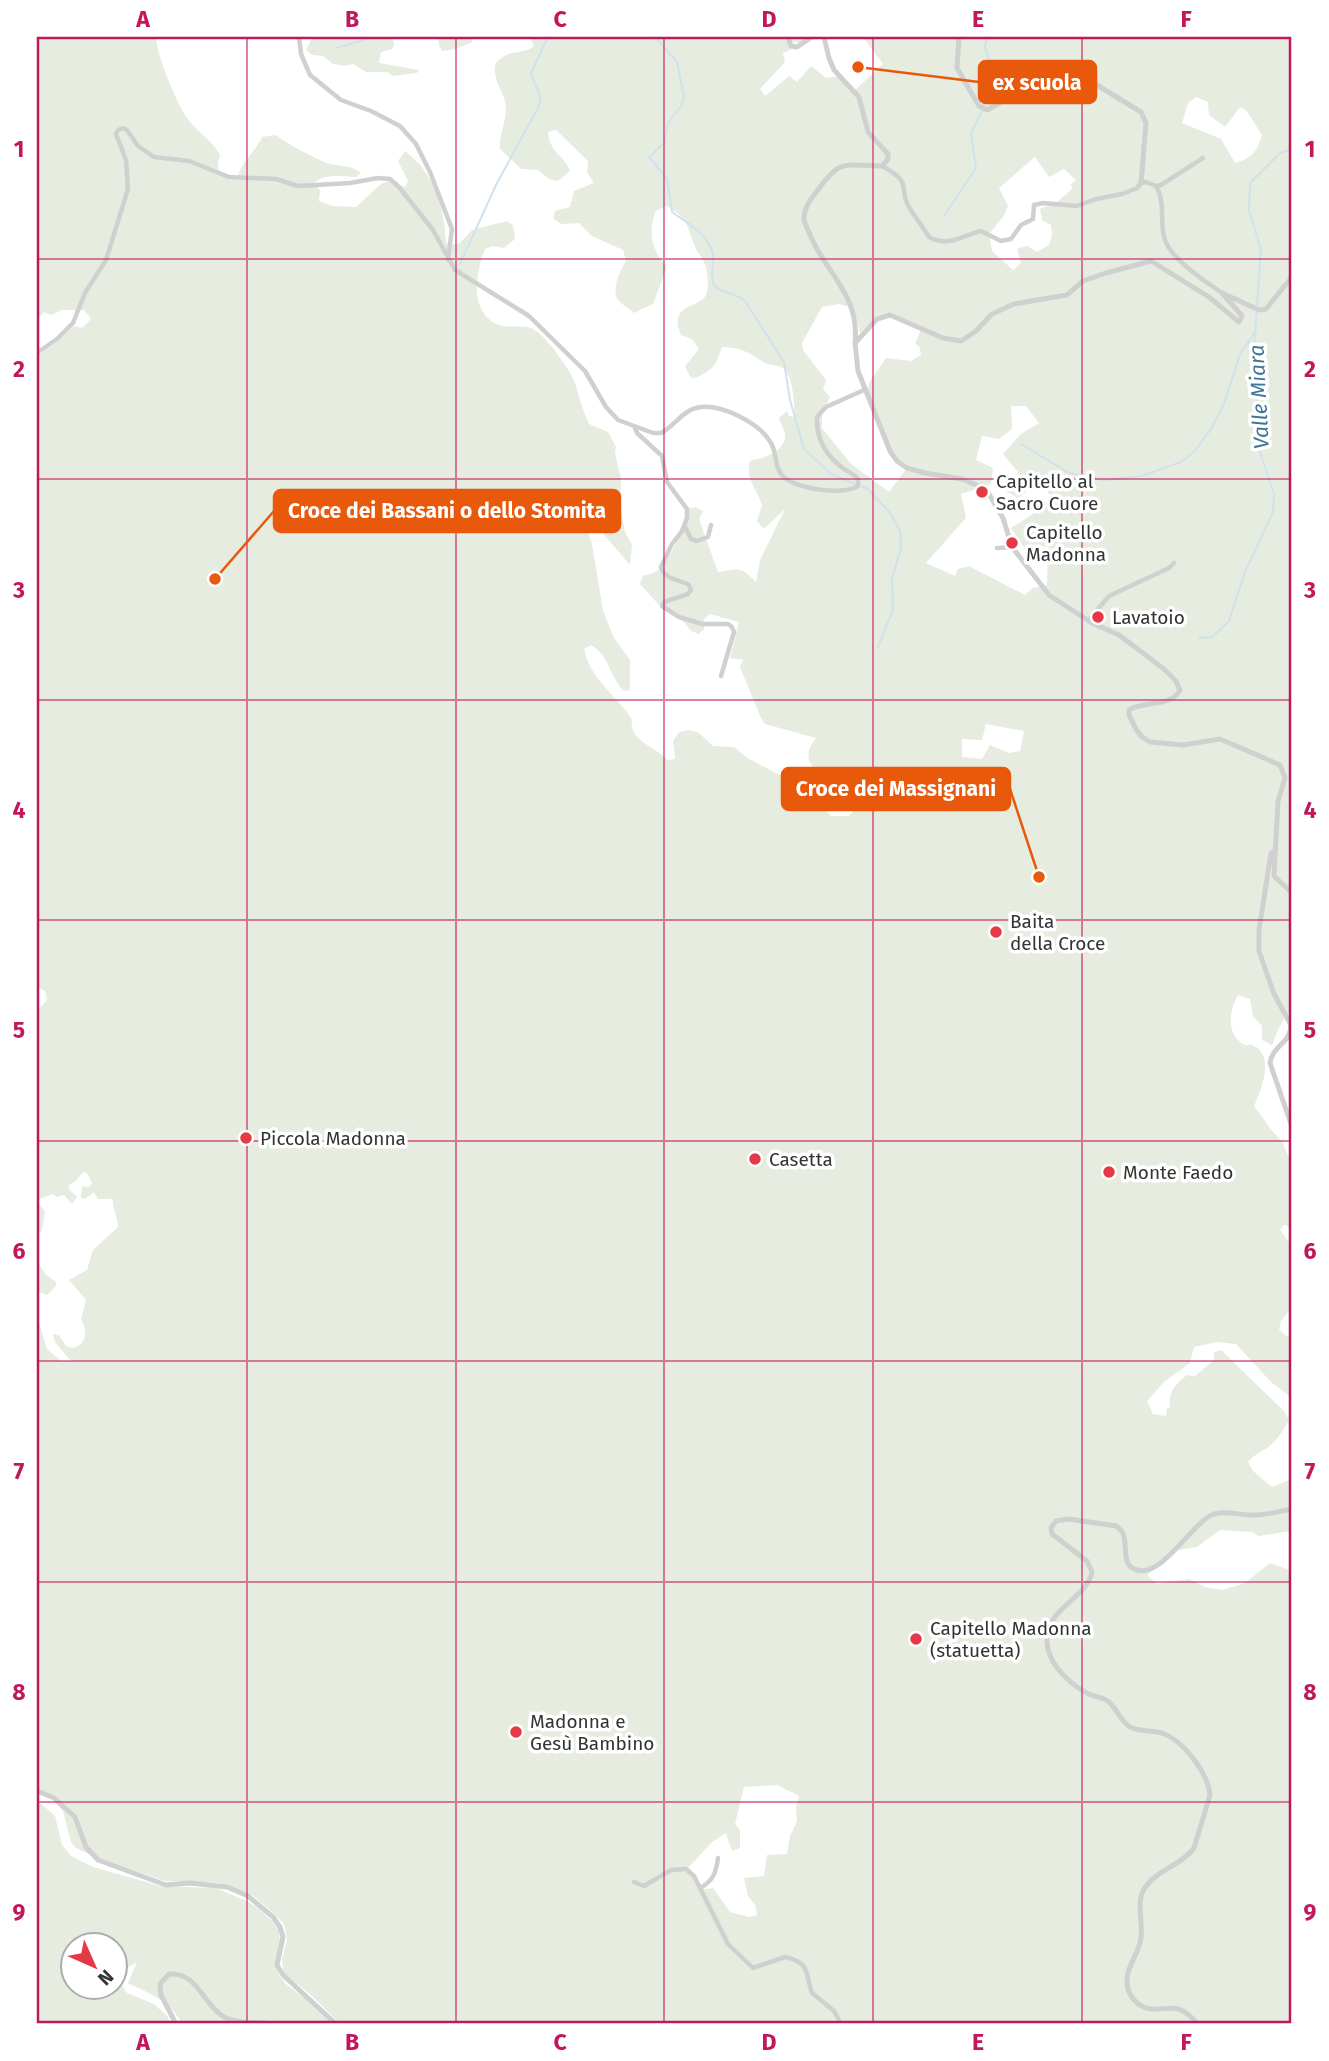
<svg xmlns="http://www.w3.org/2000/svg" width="1329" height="2061" font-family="'Fira Sans',sans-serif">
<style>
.green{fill:#e6ecdf;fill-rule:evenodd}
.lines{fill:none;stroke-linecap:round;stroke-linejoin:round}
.stream{stroke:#cfe2ee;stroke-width:2}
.minor{stroke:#d0d0d0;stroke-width:4.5}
.tertiary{stroke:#d0d0d0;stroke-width:5}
.grid{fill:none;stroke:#c2185b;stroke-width:2;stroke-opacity:0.55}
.poi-dot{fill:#e63946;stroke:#fff;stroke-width:2.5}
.labels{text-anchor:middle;stroke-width:7;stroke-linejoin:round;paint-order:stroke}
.poi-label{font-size:19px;fill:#333;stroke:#fff;text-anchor:start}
.water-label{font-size:21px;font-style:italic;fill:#3f7597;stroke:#fff}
.leader{fill:none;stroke:#e8590c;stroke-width:2.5}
.callout-dot{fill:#e8590c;stroke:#fff;stroke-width:2.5}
.callout{fill:#e8590c;stroke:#e8590c;stroke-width:2.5}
.callout-label{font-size:21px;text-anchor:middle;font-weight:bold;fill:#fff}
.neatline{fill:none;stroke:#c2185b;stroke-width:2.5}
.grid-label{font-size:23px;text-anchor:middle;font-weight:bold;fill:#c2185b}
</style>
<rect width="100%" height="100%" fill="#fff"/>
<path class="green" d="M 37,37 L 156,37 C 157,56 176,102 187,118 C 197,132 212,140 220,155 L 218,165 L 219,172 L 231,180 L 238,176 C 242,161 256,151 262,137 L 276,135 C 290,146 308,154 324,162 C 336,167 351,164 361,173 L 356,177 C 342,176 327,173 315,182 L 320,191 L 319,201 L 332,206 L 356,207 L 381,184 L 389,181 L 405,187 L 408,181 L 398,161 L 405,151 C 435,174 444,206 446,243 L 451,245 L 460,243 L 472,230 L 507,221 L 513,225 L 515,239 L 504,248 L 493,246 L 485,249 C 476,271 468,313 499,325 C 510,329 526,323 536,331 C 547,338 571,371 575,383 C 579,397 583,411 589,424 L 608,432 L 616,447 L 615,453 L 621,479 L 620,506 L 625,532 L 632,545 L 630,565 L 605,536 L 598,520 L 592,521 L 588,532 L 592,544 L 603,611 L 614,638 L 630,660 L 630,690 L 624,691 C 608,675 611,657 591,645 L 584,649 C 590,679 616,695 632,719 C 628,740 654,746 668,760 L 675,759 L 673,741 L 679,732 L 689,730 L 699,733 L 713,746 L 734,747 L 749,759 L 803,787 L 831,816 L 849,816 L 853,811 L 850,803 L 835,793 L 833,786 L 838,779 L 837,770 L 818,772 C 805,762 806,750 816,738 L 765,724 L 761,718 L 740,667 L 743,660 L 730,658 L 739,622 L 710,614 L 704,619 L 704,629 L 699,634 L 691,631 L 677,613 L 659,605 L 640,584 L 643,576 C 648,574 654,574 658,570 C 673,558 683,526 687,509 L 695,507 L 703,511 L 699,519 L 718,572 C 739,569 740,566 756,582 L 760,560 L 785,509 L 765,528 L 762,527 L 757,521 L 762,505 C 757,488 745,480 750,461 C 762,458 787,452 785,434 C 784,429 780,423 779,418 L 787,411 L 789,416 L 794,417 C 795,406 793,376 784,369 C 778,364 770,366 763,362 C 749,352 739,347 722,347 C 716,365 714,370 695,378 L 690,377 L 685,366 L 699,349 L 692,339 L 681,335 C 667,304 700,308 706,295 C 709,288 708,269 704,262 C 702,257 698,254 696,249 C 687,228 689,217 666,206 L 656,211 C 647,232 652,251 667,267 L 653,304 L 634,313 C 629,309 623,305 619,301 C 610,291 620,271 626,261 L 623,250 L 592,236 L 579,223 L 561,224 L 553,218 L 555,211 L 570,207 L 574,191 L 594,183 L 587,172 L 588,161 L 556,130 L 548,132 C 550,154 563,153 570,171 L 558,181 L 549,179 L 538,170 L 521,169 L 500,149 C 499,135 506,122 506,108 C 505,91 491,80 496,63 C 509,48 520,56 534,46 L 530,37 L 808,37 L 800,43 L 792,42 L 792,49 L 783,53 L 785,62 L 760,89 L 765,96 L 789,76 L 797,82 L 811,66 L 826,78 L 842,76 L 854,91 L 883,64 L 863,37 L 1292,37 L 1292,1008 C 1283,1018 1277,1032 1272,1045 L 1262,1040 L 1262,1026 L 1253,1016 L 1250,999 L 1238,995 C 1230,1010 1225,1032 1243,1044 C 1251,1048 1246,1042 1254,1046 C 1275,1056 1261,1091 1254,1106 L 1273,1132 L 1282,1141 L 1292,1166 L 1292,1227 L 1284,1225 L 1280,1230 L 1292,1246 L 1292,1307 L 1281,1321 L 1279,1329 L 1285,1335 L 1292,1339 L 1292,1398 L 1271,1382 L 1236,1344 L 1217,1342 L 1194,1347 L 1190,1363 L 1165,1381 L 1147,1401 L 1153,1414 L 1166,1416 L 1167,1408 L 1170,1408 C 1168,1392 1175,1384 1187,1375 L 1195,1376 L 1214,1360 L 1214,1352 L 1221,1350 L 1284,1411 L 1289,1419 C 1285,1429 1276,1442 1267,1448 C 1259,1453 1254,1455 1248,1462 L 1253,1471 L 1272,1487 L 1292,1479 L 1292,1531 L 1259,1536 L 1252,1532 L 1220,1530 L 1197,1547 L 1177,1550 L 1147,1575 L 1157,1584 L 1189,1579 L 1205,1587 L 1222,1590 L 1245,1583 L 1270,1563 L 1292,1571 L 1292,2024 L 340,2024 L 311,1995 L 284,1974 L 282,1959 L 287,1940 L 284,1924 L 269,1909 L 252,1895 L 219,1883 L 165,1881 L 97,1858 L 76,1848 L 71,1842 L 63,1811 L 52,1799 L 37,1789 L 37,1316 L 47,1349 L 61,1361 L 71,1361 L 55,1342 L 53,1334 L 59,1335 L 66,1346 L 73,1348 C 87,1344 88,1330 81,1319 L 86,1300 L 69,1280 L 87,1270 L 93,1250 L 118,1227 C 118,1217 112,1209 113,1199 L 98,1199 L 94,1192 L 85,1199 L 81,1198 L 82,1186 L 89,1187 L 92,1183 L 87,1173 L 83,1172 L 76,1181 L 69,1185 L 69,1189 L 77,1197 L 72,1204 L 64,1195 L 56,1197 L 53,1194 L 39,1199 L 37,1202 L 45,1211 L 42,1230 L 37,1236 L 39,1244 L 37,1244 L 37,1011 L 47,1000 L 45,991 L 37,987 L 37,356 L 56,343 L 74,326 L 82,328 L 91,319 L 84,310 L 62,310 L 51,315 L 44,312 L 37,320 ZM 1196,97 L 1208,102 L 1209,115 L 1225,127 L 1240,107 L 1246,110 L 1262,135 C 1257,152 1252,158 1235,163 L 1221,139 L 1182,123 L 1188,103 ZM 1035,157 L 1049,177 L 1064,169 L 1076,180 L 1071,184 L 1072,189 L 1057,202 L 1040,209 L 1042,220 L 1051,225 L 1052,235 L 1049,245 L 1037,252 L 1027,246 L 1017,249 L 1021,263 L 1013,270 L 992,251 L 989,234 L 1003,217 L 1008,206 L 999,188 ZM 839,304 L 854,308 L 860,333 L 878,315 L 892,314 L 922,327 L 915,344 L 919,346 L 921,355 L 911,361 L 886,358 L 869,383 L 867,393 L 888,447 L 906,469 L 889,492 L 851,464 L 822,428 L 822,415 L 830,397 L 823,389 L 826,380 L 803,350 L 802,343 L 822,307 ZM 1011,406 L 1026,406 L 1039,423 L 1021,434 L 1003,454 L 1018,472 L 1006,491 L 1019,499 L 1027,490 L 1041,485 L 1055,500 L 1011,528 L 1025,549 L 1048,546 L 1047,585 L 1033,588 L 1025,595 L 969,566 L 958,569 L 955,576 L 926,563 L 966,518 L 961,494 L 991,484 L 993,468 L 976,460 L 982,436 L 999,439 L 1012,429 ZM 986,724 L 1024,731 L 1020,751 L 1009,753 L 990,745 L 982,759 L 962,757 L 962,739 L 982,740 ZM 777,1785 L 799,1796 L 796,1807 L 797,1821 L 790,1836 L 787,1854 L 767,1855 L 764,1876 L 744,1878 L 748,1896 L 755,1905 L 757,1915 L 749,1917 L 730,1912 L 713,1888 L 699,1890 L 688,1868 L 712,1842 L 726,1833 L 732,1851 L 740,1848 L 740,1830 L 735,1824 L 744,1787 Z
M 322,37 L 393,37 L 394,45 L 392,49 L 381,52 L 379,63 L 419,70 L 417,73 L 393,76 L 387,72 L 366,72 L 353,64 L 345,66 L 333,64 L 323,56 L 312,55 L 306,50 L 311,40 Z
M 438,37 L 472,37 L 472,42 L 456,49 L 442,51 L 439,45 Z
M 37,1261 L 46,1275 L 56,1282 L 56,1286 L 47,1295 L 37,1291 Z
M 37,1800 L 55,1816 L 62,1845 L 71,1856 L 93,1867 L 160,1886 L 216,1888 L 249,1902 L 259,1909 L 272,1921 L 279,1931 L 280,1942 L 275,1965 L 279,1975 L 287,1985 L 309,2001 L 333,2024 L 282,2024 L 277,2021 L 240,2019 L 242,2024 L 182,2024 C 170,2000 150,1994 128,1983 L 137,1962 L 127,1968 L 120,1982 L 127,1993 L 154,2004 L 167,2016 L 171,2024 L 37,2024 ZM 74,1946 L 116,1946 L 116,1988 L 74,1988 Z"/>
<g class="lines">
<path class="stream" d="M 655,37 L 677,62 L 684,96 L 682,105 L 668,123 L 664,143 L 649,157 L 667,179 L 672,212 C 687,223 709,234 713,255 C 715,264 708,279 716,287 C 723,294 737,293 745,301 L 784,362 L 790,400 L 804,449 L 831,474 L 855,484
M 336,48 L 364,40 L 368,37
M 984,106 L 992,73 L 985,46 L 987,37
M 944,216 L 976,168 L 971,133 L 982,111
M 460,264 L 497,183 L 538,108 L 541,99 L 531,73 L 548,37
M 1021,444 L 1069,473 L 1104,480 L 1142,476 L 1181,462 L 1194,452 L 1211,429 L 1224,404 L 1240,354 L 1256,331
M 861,486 L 868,489 L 890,513 L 900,531 L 901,548 L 892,579 L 893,610 L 878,647
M 1199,638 L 1212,637 L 1229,621 L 1245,572 L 1273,512 L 1274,494 L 1259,449 L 1260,418 L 1253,364 L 1261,249 L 1249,210 L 1250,183 L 1280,153 L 1292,149"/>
<path class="minor" d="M 299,37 L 301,54 L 310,75 L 341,100 L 371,111 L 400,126 L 416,144 L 430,172 L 452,229 L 448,260
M 882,166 C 916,185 896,186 910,209 C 916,218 923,227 929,237 C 949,248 963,235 981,231 L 1001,241 L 1011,239 L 1021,225 L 1033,219 L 1034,205 L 1043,203 L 1077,206 L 1096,199 L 1122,194 L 1137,188 L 1141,183 L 1146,182 L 1156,186 L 1161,185 L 1203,158
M 1156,186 C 1166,202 1159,223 1165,240 C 1172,260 1205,281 1222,293
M 37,353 L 57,339 L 73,323 L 85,293 L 106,260 L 128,189 L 126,160 L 116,134 L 118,130 L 123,128 L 127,130 L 138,146 L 154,157 L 189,161 L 229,177 L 276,179 L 298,186 L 350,183 L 378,178 L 390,179 L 399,187 L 433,230 L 455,270 L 529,316 L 585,371 L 606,407 L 618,420 L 653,433 L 661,433 C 674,427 682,411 696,408 C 719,402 760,423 771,443 C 777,453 774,465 781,474 C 792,489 843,496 858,486 L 858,479 C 854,474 850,473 844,469 C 826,456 816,440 817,417 L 826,407 L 864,390
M 635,428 L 637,433 L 662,456 L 667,482 L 687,509 L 687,518 L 682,531 L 672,544 L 661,567 C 664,580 679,579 689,585 L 691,590 L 688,594 L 664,602 L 662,606 L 679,617 L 702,624 L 728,624 L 732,627 L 734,632 L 721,676
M 685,527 L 691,539 L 697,541 L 708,537 L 711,525
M 997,548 L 1012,547
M 1088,621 L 1109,596 L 1169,568 L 1174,563
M 634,1882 L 644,1886 L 671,1870 L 686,1869 L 694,1876 L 728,1944 L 753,1968 L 785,1957 C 811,1963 805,1973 812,1993 L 834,2011 L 841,2024
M 700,1888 C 713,1881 716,1873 718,1858"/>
<path class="tertiary" d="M 788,37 L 791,46 L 797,47 L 812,37
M 824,37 L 829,58 L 834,70 L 859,97 L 868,132 L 888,154 L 888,159 L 882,166 C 844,166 842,157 817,191 C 811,199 803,209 804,220 C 805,225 809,231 810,235 C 827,275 860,295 855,343
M 959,37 L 957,68 L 979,106 L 987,110 L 1028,87 L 1047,85 L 1075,76 L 1084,77 L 1141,112 L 1146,123 L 1141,183
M 1292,277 L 1266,309 L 1259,310 L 1222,293 L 1242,316 L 1239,322 L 1209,297 L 1151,261 L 1106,273 L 1083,281 L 1067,295 L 1014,304 L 992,314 L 976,331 L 961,341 L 943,338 L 890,315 L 877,319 L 855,343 L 858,371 L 890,451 L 897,461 L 907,468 L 925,473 L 962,479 L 986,489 L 1003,518 L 1012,547 L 1049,595 L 1092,623 L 1119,635 L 1164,669 L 1176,681 L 1180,690 C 1171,708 1144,700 1129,710 L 1129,715 L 1136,729 L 1142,737 L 1150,742 L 1183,745 L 1220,739 L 1280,765 L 1285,778 L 1278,801 L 1274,876 L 1292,893
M 1274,851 L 1271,853 L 1259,930 L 1259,951 L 1274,994 L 1291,1025 C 1291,1043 1272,1046 1270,1063 L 1292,1127
M 37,1791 L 54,1798 L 75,1817 L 86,1847 L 98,1860 L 166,1885 L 190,1883 L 227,1887 L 248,1896 L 273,1917 L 280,1927 L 283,1937 L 277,1965 L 283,1975 L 336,2024
M 176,2024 L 161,1995 L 160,1984 L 169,1974 C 198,1972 203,2005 224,2017 C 239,2025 259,2021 274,2024
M 1197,2024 C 1175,1994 1159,2018 1140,2005 C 1132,2000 1127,1991 1127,1982 C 1126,1966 1140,1953 1141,1937 C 1143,1922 1136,1902 1144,1889 C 1156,1870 1182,1865 1194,1848 L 1210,1795 C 1208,1773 1183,1740 1162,1733 C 1152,1730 1139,1732 1130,1727 C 1121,1722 1117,1709 1109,1702 C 1102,1696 1092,1697 1085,1692 C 1066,1681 1045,1660 1047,1637 C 1049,1607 1086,1599 1092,1572 L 1087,1561 L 1052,1534 L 1051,1528 L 1056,1521 L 1069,1519 L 1116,1526 C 1134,1536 1116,1564 1137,1570 C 1161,1577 1189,1529 1208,1517 C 1222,1508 1239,1516 1255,1515 C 1267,1515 1280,1511 1292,1509"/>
</g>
<path class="grid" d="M 247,37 L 247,2024M 456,37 L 456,2024M 664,37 L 664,2024M 873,37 L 873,2024M 1082,37 L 1082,2024M 37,259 L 1292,259M 37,479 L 1292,479M 37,700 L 1292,700M 37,920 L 1292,920M 37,1141 L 1292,1141M 37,1361 L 1292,1361M 37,1582 L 1292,1582M 37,1802 L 1292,1802"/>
<g class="poi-dot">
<circle cx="982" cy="492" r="7"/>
<circle cx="1012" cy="543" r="7"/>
<circle cx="1098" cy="617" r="7"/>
<circle cx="996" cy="932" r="7"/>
<circle cx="246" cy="1138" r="7"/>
<circle cx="755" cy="1159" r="7"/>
<circle cx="1109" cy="1172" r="7"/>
<circle cx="916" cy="1639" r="7"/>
<circle cx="516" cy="1732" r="7"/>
</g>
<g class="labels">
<g class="poi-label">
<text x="996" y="488">Capitello al<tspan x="996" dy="22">Sacro Cuore</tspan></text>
<text x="1026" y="539">Capitello<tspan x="1026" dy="22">Madonna</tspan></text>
<text x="1112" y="624">Lavatoio</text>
<text x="1010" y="928">Baita<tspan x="1010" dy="22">della Croce</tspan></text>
<text x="260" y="1145">Piccola Madonna</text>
<text x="769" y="1166">Casetta</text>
<text x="1123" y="1179">Monte Faedo</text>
<text x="930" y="1635">Capitello Madonna<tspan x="930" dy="22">(statuetta)</tspan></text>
<text x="530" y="1728">Madonna e<tspan x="530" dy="22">Gesù Bambino</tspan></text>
</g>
<g class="water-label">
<text transform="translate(1259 397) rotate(-93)" y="7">Valle Miara</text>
</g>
</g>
<path class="leader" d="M858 67L979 82M215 579L274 511M1039 877L1010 789"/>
<g class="callout-dot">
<circle cx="858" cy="67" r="7"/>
<circle cx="215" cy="579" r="7"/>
<circle cx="1039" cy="877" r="7"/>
</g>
<g class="callout">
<rect x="979" y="61" width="117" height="42" rx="7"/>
<rect x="274" y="490" width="346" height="42" rx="7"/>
<rect x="782" y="768" width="228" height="42" rx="7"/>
</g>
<g class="callout-label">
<text x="1037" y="90">ex scuola</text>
<text x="447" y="518">Croce dei Bassani o dello Stomita</text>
<text x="896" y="796">Croce dei Massignani</text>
</g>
<rect width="1329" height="2061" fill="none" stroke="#ffffff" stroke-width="77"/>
<g transform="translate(94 1966) rotate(135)"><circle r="33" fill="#ffffff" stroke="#adadad" stroke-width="2"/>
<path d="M0-5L12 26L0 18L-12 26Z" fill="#e63946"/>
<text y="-10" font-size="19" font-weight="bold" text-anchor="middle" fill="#333333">N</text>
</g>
<rect x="38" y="38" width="1252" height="1984" class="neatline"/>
<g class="grid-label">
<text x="143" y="27">A</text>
<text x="352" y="27">B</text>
<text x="560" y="27">C</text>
<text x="769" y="27">D</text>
<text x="978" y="27">E</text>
<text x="1186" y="27">F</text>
<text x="19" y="157">1</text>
<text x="1310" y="157">1</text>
<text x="19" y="377">2</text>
<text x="1310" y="377">2</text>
<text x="19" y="598">3</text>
<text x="1310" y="598">3</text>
<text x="19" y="818">4</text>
<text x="1310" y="818">4</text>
<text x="19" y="1038">5</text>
<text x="1310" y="1038">5</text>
<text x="19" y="1259">6</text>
<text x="1310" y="1259">6</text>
<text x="19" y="1479">7</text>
<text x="1310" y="1479">7</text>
<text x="19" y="1700">8</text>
<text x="1310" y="1700">8</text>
<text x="19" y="1920">9</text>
<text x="1310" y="1920">9</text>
<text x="143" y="2050">A</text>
<text x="352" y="2050">B</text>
<text x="560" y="2050">C</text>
<text x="769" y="2050">D</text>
<text x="978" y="2050">E</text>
<text x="1186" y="2050">F</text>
</g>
</svg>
